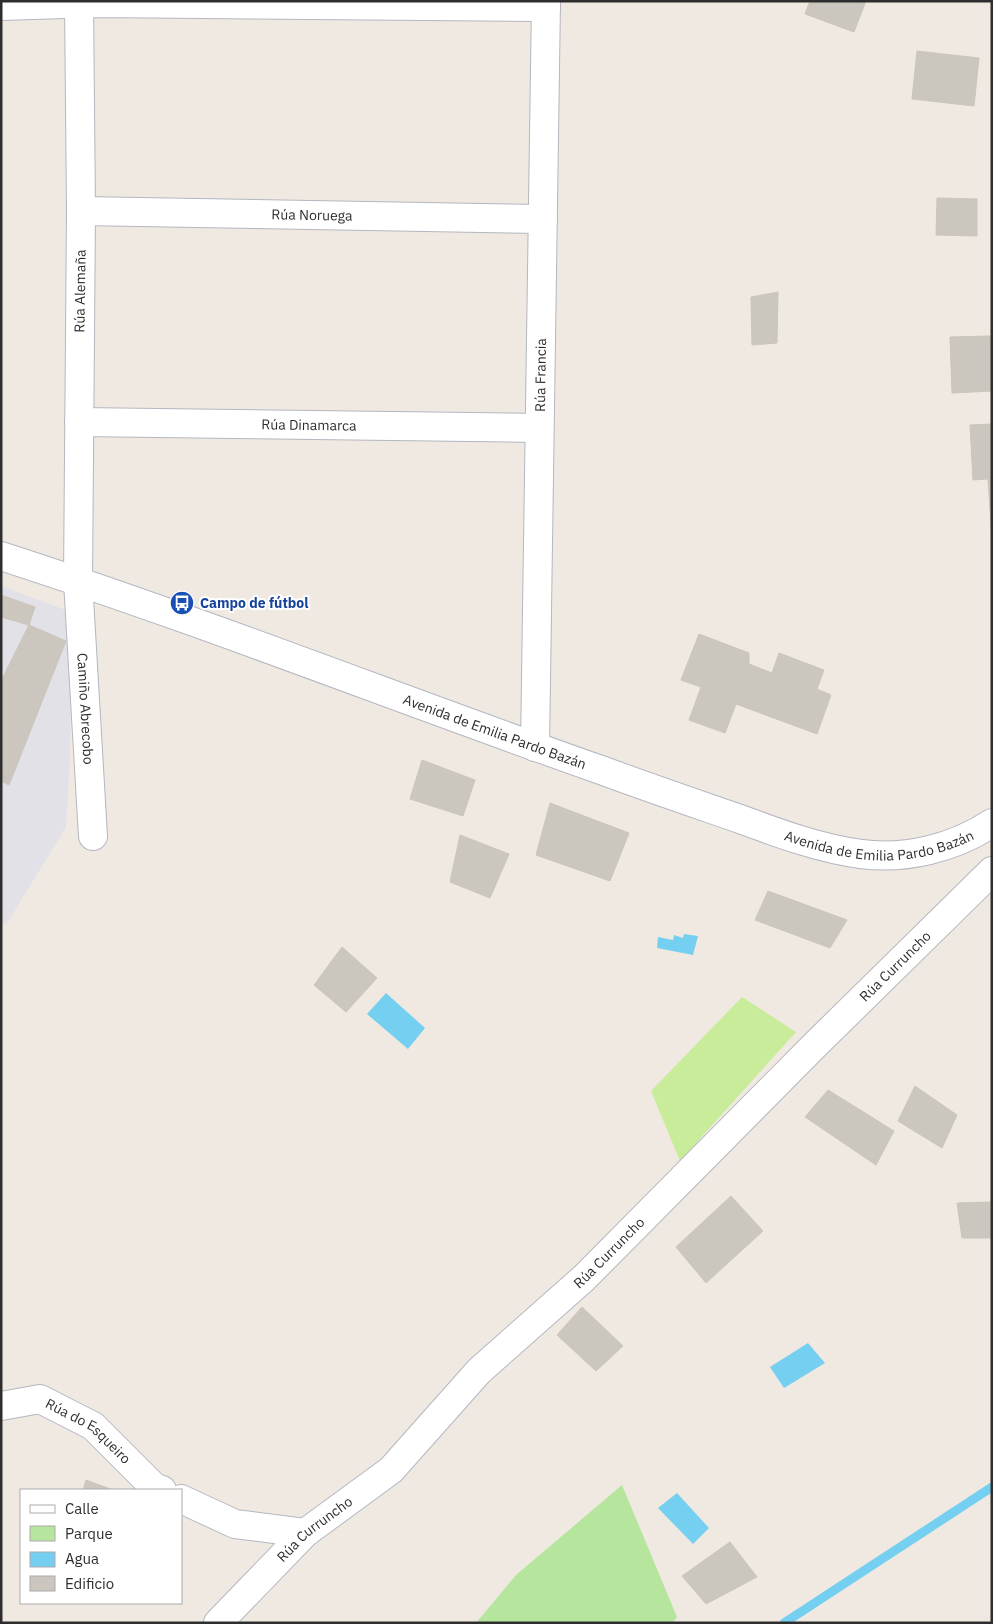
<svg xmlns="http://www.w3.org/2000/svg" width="993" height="1624" font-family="'IBM Plex Sans',sans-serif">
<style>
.industrial{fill:#e3e1e8}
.green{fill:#b6e59e}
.pitch{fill:#c9ec9a}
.water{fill:#75cff0}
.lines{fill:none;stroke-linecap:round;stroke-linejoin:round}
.stream{stroke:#75cff0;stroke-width:9}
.building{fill:#cbc7bf;stroke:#cbc5ba}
.street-casing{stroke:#b4b7c1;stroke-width:30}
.secondary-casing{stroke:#b4b7c1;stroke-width:30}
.street{stroke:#fff;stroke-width:28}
.secondary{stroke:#fff;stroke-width:28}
.labels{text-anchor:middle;stroke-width:4;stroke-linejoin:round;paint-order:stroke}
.street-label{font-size:14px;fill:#2e2e2e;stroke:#fff}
.transit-label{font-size:14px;font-weight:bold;fill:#164399;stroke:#fff;text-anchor:start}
</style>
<rect width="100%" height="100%" fill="#efe9e1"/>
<path class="industrial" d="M 1,586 L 71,612 L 70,758 L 66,827 L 6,925 L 1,923 Z"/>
<path class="green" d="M 622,1485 L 677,1617 L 672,1623 L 476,1623 L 516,1575 Z"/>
<path class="pitch" d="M 742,997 L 796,1032 L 680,1161 L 651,1091 Z"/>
<path class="water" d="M 684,934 L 698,936 L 693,955 L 657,948 L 658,937 L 673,940 L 674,935 L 683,938 Z
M 386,993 L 425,1028 L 408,1049 L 367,1014 Z
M 808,1343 L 825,1363 L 784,1388 L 770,1367 Z
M 677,1493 L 709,1528 L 693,1544 L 658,1508 Z"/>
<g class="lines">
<path class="stream" d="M 784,1623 L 992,1487"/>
</g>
<path class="building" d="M 810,1 L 866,1 L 854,32 L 805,14 Z
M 917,51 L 979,58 L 974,106 L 912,99 Z
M 937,198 L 977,199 L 977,236 L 936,235 Z
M 778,292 L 777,343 L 752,345 L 751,297 Z
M 990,336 L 992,391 L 952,393 L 950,337 Z
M 992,424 L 992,539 L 988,479 L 973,480 L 970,425 Z
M 1,595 L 35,607 L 29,625 L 1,617 Z
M 29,625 L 66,641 L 9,785 L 1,781 L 1,681 Z
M 699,634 L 749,653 L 749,664 L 772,673 L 779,653 L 824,670 L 817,689 L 831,695 L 817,734 L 736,704 L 725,733 L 689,720 L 701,687 L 681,680 Z
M 422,760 L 475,780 L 463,816 L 410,799 Z
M 550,803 L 629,833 L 610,881 L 536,855 Z
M 460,835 L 509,854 L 490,898 L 450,882 Z
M 768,891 L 847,920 L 830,948 L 755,920 Z
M 342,947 L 377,978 L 346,1012 L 314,985 Z
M 915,1086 L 957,1115 L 942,1148 L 898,1121 Z
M 828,1090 L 894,1131 L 876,1165 L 805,1117 Z
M 731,1196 L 763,1231 L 706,1283 L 676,1247 Z
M 992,1202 L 992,1238 L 962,1238 L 957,1203 Z
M 582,1307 L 623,1346 L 596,1371 L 557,1335 Z
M 86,1480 L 113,1490 L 83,1490 Z
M 730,1542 L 757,1577 L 706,1604 L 682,1576 Z"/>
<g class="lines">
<g class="street-casing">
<g id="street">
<path id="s1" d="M 79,1 L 81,211 L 78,581 L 93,836"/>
<path d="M 1,6 L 96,3 L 546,7"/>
<path id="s2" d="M 81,211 L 543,219"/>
<path id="s3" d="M 79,422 L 539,428"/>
<path id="s4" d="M 535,747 L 546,1"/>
<path id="s5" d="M 1,1406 L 40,1399 L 93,1426 L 154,1487 L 162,1490"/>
<path d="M 181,1499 L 235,1524 L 305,1533"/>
<path id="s6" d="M 218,1623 L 305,1533 L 391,1470 L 479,1371 L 584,1278 L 815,1045 L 992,871"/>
</g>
</g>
<g class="secondary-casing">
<g id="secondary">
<path id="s7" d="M 1,556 C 203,621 401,700 601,770 C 647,787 694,803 740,819 C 778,833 821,849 861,854 C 906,860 954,848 992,823"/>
</g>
</g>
<use href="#street" class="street"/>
<use href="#secondary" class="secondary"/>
</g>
<defs>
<g id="bus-disc" transform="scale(1.25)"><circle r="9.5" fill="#1a4fb4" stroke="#fff"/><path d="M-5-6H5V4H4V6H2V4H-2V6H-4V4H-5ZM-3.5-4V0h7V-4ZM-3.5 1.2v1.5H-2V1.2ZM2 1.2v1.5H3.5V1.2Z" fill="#fff"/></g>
</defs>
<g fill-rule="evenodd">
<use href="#bus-disc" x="182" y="603"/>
</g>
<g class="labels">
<g class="street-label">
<text dy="5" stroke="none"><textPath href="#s2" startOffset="231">Rúa Noruega</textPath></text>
<text transform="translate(80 291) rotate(-89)" y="5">Rúa Alemaña</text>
<text dy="5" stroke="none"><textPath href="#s4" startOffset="372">Rúa Francia</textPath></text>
<text dy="5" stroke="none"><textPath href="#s3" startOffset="230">Rúa Dinamarca</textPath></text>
<text dy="5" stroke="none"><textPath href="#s1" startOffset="708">Camiño Abrecobo</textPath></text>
<text dy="5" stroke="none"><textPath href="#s7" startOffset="524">Avenida de Emilia Pardo Bazán</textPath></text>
<text dy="5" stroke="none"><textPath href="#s7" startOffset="929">Avenida de Emilia Pardo Bazán</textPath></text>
<text dy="5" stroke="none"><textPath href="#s6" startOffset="945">Rúa Curruncho</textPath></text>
<text dy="5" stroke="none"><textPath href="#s6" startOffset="540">Rúa Curruncho</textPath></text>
<text dy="5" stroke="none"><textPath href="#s5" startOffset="98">Rúa do Esqueiro</textPath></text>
<text dy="5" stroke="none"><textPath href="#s6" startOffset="135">Rúa Curruncho</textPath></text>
</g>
<g class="transit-label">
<text x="200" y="608">Campo de fútbol</text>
</g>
</g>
<rect width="993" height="1624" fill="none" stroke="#2e2e2e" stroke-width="5"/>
<rect x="20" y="1489" width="162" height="115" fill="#ffffff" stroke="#ababab"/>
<rect x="30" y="1505" width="25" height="8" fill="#ffffff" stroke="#ababab"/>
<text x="65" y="1514" font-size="15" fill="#2e2e2e">Calle</text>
<rect x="30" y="1526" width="25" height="15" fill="#b6e59e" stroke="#ababab"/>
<text x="65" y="1539" font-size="15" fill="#2e2e2e">Parque</text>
<rect x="30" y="1552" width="25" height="15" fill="#75cff0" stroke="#ababab"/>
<text x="65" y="1564" font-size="15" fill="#2e2e2e">Agua</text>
<rect x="30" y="1576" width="25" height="15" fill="#cbc7bf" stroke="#ababab"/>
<text x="65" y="1589" font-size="15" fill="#2e2e2e">Edificio</text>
</svg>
